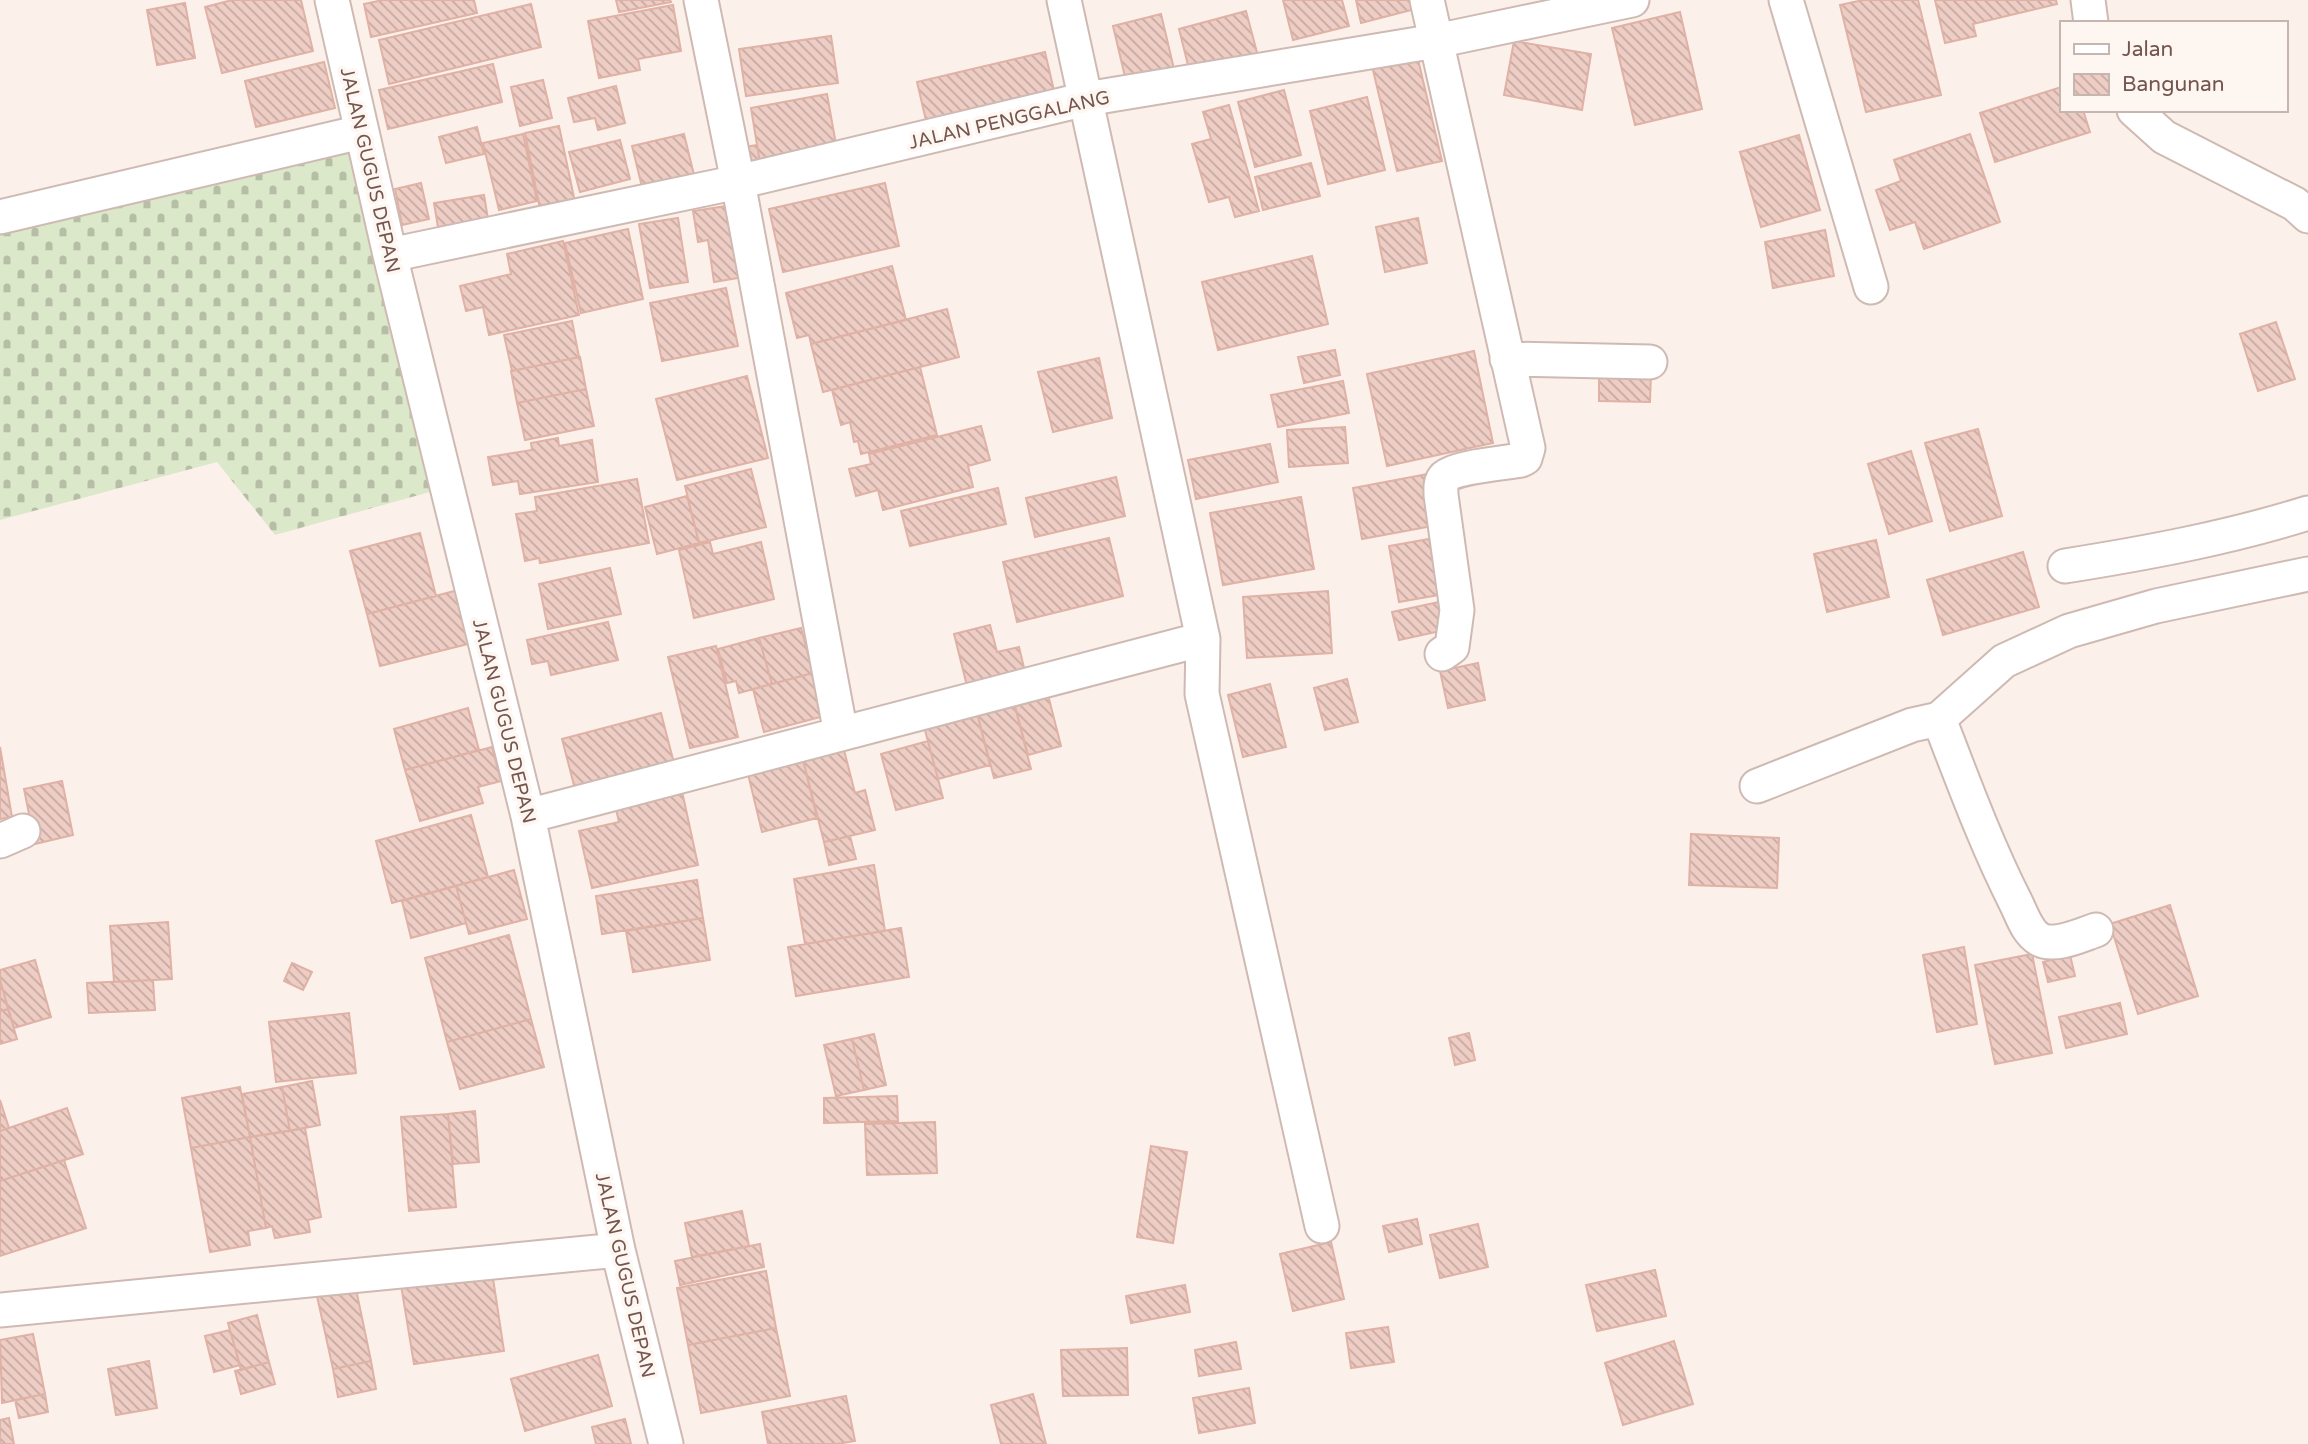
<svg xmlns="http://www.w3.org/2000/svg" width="2308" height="1444" font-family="'Varela Round',sans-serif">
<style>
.cemetery{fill:url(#cemetery-stones)}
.building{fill:url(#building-back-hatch);stroke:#e0b1a5;stroke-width:2}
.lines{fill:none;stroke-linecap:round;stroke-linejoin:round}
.street-casing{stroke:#cfbab3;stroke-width:37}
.street{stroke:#fff;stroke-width:33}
.labels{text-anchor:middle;stroke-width:7;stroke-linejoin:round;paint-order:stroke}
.street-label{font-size:19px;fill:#74554f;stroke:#fef6f0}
</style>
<defs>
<pattern id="cemetery-stones" width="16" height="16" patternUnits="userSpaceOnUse" patternTransform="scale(1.75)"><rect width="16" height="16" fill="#dbe8c9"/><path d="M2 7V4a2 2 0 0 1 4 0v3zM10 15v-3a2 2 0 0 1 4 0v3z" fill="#b6bfa6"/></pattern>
<pattern id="building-back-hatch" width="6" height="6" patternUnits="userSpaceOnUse" patternTransform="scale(1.75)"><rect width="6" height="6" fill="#eecdc4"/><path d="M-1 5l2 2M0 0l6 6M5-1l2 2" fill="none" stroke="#c5a9a2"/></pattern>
</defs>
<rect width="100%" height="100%" fill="#fbf1ea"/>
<path class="cemetery" d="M 351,138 L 437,490 L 275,535 L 217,462 L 0,520 L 0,228 Z"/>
<path class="building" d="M 232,0 L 301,0 L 313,51 L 222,73 L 205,7 Z
M 383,0 L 474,0 L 477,13 L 371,37 L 364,4 Z
M 616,0 L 670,0 L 671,2 L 619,12 Z
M 1283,0 L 1342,0 L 1349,26 L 1293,40 Z
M 1356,0 L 1413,0 L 1415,9 L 1361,23 Z
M 1863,0 L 1918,0 L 1941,95 L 1866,112 L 1840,5 Z
M 1935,0 L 2056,0 L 2057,4 L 1973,24 L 1976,36 L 1945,43 Z
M 185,3 L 195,58 L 157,65 L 147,10 Z
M 531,4 L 541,47 L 389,84 L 379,40 Z
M 673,5 L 681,51 L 638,59 L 640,70 L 599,78 L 588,21 Z
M 1246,11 L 1259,60 L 1191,77 L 1179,29 Z
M 1680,12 L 1702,109 L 1635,125 L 1612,28 Z
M 1161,14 L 1174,69 L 1126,81 L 1113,26 Z
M 831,36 L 838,83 L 746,96 L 739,49 Z
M 1514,41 L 1591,54 L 1582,110 L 1504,95 Z
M 1045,52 L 1056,99 L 928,129 L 917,82 Z
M 1417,55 L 1442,161 L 1397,171 L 1372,66 Z
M 324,62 L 335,108 L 256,127 L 245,81 Z
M 493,64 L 502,102 L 388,129 L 379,90 Z
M 543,80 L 552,118 L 520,126 L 511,87 Z
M 616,86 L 625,123 L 598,130 L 595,118 L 574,122 L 568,98 Z
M 2061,87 L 2061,110 L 2083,110 L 2090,132 L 1995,162 L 1980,113 Z
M 1284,90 L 1301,155 L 1255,167 L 1238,102 Z
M 827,94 L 837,150 L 760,163 L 751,108 Z
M 1367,97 L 1385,170 L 1328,184 L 1310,111 Z
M 1229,105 L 1259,211 L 1235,217 L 1229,197 L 1209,202 L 1192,144 L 1211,139 L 1203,112 Z
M 559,126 L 576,207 L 541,214 L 525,133 Z
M 477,127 L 484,154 L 446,163 L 439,137 Z
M 523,134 L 537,201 L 499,210 L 483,143 Z
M 684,134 L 695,179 L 643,191 L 632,146 Z
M 1970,134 L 2000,222 L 1924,249 L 1915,222 L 1890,230 L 1876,190 L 1901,181 L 1894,160 Z
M 1799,135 L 1820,210 L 1761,227 L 1740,152 Z
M 620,140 L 630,179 L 580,192 L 569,152 Z
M 757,145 L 760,163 L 742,166 L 739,148 Z
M 1311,163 L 1320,196 L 1263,210 L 1255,177 Z
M 421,183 L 429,219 L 402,225 L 395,189 Z
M 885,183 L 899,246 L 783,272 L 769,209 Z
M 484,195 L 488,219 L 438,227 L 434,203 Z
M 733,205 L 744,277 L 714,282 L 708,240 L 698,242 L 693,211 Z
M 678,218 L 688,282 L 650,288 L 639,224 Z
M 1418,218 L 1427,263 L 1385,272 L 1376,227 Z
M 628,229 L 643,299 L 581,313 L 565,243 Z
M 1825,230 L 1834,276 L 1773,288 L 1765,242 Z
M 563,241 L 579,315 L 489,335 L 483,307 L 466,311 L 460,286 L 511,274 L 507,254 Z
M 1312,256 L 1328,324 L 1218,350 L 1202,282 Z
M 892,266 L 906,320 L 811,344 L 809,335 L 797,338 L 786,293 Z
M 726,288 L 738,346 L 662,361 L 650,303 Z
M 947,309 L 959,357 L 823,392 L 811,344 Z
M 572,321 L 579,357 L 512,371 L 504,335 Z
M 2276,322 L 2295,379 L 2258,391 L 2240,334 Z
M 1335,350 L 1340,375 L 1304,383 L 1298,357 Z
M 1474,351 L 1493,443 L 1387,466 L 1367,374 Z
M 580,357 L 586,389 L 517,403 L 511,371 Z
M 1099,358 L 1112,418 L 1053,432 L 1038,372 Z
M 920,367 L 937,435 L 861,454 L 858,441 L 854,442 L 850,422 L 841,425 L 832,390 Z
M 1599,373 L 1651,373 L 1650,402 L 1599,401 Z
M 747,376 L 768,458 L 677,480 L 656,399 Z
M 1343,381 L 1349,413 L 1278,427 L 1271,395 Z
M 586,389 L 594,426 L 525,440 L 517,403 Z
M 981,426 L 990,460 L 968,466 L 973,487 L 883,510 L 878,490 L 856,496 L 849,469 L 871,464 L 869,454 Z
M 1345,427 L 1348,463 L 1289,467 L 1287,430 Z
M 1978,429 L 2002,516 L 1950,531 L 1925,443 Z
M 558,438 L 559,446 L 592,440 L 598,482 L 520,494 L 518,481 L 493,485 L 488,457 L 532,450 L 531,443 Z
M 1270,444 L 1278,482 L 1196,499 L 1188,460 Z
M 1911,451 L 1932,521 L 1889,534 L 1868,464 Z
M 751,469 L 766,527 L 699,543 L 685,486 Z
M 1428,474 L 1438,525 L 1362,539 L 1353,488 Z
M 1116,477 L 1125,516 L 1035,537 L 1026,498 Z
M 637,479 L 649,543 L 540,563 L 539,558 L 525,561 L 516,514 L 537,511 L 535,497 Z
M 998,488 L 1006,524 L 910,546 L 901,511 Z
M 687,496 L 699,543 L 657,554 L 645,507 Z
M 1301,497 L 1314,569 L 1223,585 L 1210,513 Z
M 420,533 L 436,596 L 367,614 L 350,551 Z
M 1109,538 L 1123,596 L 1017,622 L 1003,562 Z
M 1429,539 L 1439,595 L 1399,602 L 1389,546 Z
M 1876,540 L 1889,597 L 1827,612 L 1814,554 Z
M 710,542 L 713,554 L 761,542 L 774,599 L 694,618 L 679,550 Z
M 2023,552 L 2039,607 L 1943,635 L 1927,580 Z
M 610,568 L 621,614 L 548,629 L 539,584 Z
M 458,590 L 472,643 L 380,666 L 367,614 Z
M 1328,591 L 1332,653 L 1247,658 L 1243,597 Z
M 1439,602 L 1445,630 L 1399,640 L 1392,612 Z
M 608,622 L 618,660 L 551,675 L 548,661 L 532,664 L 527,640 Z
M 990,625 L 997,652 L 1019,647 L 1025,672 L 967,686 L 954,634 Z
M 801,628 L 813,673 L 772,684 L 759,638 Z
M 759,638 L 772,684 L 739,693 L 736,681 L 727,683 L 718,649 Z
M 716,646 L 738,737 L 690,748 L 668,657 Z
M 1478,663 L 1485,700 L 1448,708 L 1440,671 Z
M 813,673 L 824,716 L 764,732 L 753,689 Z
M 1347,679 L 1358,722 L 1325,730 L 1314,688 Z
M 1270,684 L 1286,747 L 1243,757 L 1228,695 Z
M 1046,687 L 1061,746 L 1028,755 L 1012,695 Z
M 1012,695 L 1031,769 L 994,778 L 975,705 Z
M 975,705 L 990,765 L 938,779 L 922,719 Z
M 468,708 L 479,750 L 405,770 L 394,729 Z
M 661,713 L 675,767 L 576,793 L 562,739 Z
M 928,741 L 943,798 L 896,810 L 881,754 Z
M 0,747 L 12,817 L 0,819 Z
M 492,747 L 501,781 L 478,787 L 483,803 L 420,821 L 405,770 Z
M 844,750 L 855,793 L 865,790 L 875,830 L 824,842 L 803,760 Z
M 803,760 L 817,818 L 762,832 L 748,774 Z
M 62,781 L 73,835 L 35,844 L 24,789 Z
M 682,791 L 698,865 L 592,888 L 579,831 L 619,822 L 615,805 Z
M 471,815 L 488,877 L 392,903 L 376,841 Z
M 1691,834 L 1779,838 L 1777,888 L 1689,885 Z
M 850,836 L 856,859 L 829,865 L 824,842 Z
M 874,865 L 885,931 L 805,944 L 794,879 Z
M 514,870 L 527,919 L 469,934 L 456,886 Z
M 697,880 L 703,918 L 602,934 L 596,896 Z
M 456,886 L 466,923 L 411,938 L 402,901 Z
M 2170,905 L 2198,996 L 2138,1014 L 2110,924 Z
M 703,918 L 710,960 L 633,972 L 626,931 Z
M 168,922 L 172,979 L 114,982 L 110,926 Z
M 901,928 L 909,977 L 796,996 L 788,947 Z
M 509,935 L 531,1019 L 447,1042 L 425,958 Z
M 1964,947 L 1977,1024 L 1937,1032 L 1923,955 Z
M 2032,954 L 2052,1053 L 1995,1064 L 1975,965 Z
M 2070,955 L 2075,976 L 2048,982 L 2043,962 Z
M 35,960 L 51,1017 L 14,1028 L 0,980 L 0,970 Z
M 292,963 L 312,972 L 303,990 L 284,981 Z
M 0,980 L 8,1009 L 0,1011 Z
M 153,980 L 155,1010 L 89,1013 L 87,983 Z
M 2120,1003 L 2127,1034 L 2066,1048 L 2059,1017 Z
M 8,1009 L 17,1039 L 0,1044 L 0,1011 Z
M 349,1013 L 356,1073 L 276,1082 L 269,1022 Z
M 531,1019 L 544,1067 L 460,1089 L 447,1042 Z
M 1469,1033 L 1475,1060 L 1455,1065 L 1449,1038 Z
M 874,1034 L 886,1085 L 864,1090 L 852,1039 Z
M 852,1039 L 864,1090 L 836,1096 L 824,1045 Z
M 312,1081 L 320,1125 L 290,1131 L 282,1087 Z
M 240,1087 L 250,1137 L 191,1148 L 182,1098 Z
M 282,1087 L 290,1131 L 250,1137 L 242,1094 Z
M 897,1096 L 898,1121 L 824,1123 L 824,1098 Z
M 0,1100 L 9,1128 L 0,1131 Z
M 67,1108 L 83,1154 L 0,1181 L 0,1131 Z
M 475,1111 L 479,1162 L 453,1164 L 448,1114 Z
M 448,1114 L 456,1207 L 409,1211 L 401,1117 Z
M 935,1122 L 937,1173 L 867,1175 L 865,1124 Z
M 305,1128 L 321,1217 L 308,1220 L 310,1232 L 275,1238 L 272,1226 L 266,1228 L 250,1137 Z
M 250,1137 L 266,1228 L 248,1231 L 250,1245 L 210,1252 L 191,1148 Z
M 1151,1146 L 1187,1152 L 1173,1243 L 1137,1237 Z
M 64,1160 L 86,1228 L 0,1256 L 0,1181 Z
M 742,1211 L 749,1246 L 692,1257 L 685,1223 Z
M 1417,1219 L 1422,1244 L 1389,1252 L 1383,1226 Z
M 1478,1224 L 1488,1267 L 1440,1278 L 1430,1235 Z
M 1331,1242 L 1344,1299 L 1293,1311 L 1280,1254 Z
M 760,1244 L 764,1267 L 680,1285 L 675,1261 Z
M 491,1265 L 504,1351 L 414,1364 L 400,1279 Z
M 1655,1270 L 1666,1316 L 1597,1331 L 1586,1285 Z
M 766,1271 L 776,1328 L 688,1345 L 677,1288 Z
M 1185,1285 L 1190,1312 L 1131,1323 L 1126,1296 Z
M 356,1289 L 371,1361 L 333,1369 L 317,1296 Z
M 257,1315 L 269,1362 L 241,1370 L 228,1323 Z
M 1388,1327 L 1394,1362 L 1351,1368 L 1346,1333 Z
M 776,1328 L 790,1396 L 701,1413 L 688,1345 Z
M 230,1330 L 240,1365 L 214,1372 L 205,1336 Z
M 33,1334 L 45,1394 L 2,1403 L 0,1340 Z
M 1674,1341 L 1693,1404 L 1623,1425 L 1605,1363 Z
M 1236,1342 L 1241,1369 L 1199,1376 L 1195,1350 Z
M 1127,1348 L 1128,1395 L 1063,1396 L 1061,1350 Z
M 598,1355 L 612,1406 L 525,1431 L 511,1379 Z
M 149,1361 L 157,1408 L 116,1415 L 108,1369 Z
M 371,1361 L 376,1389 L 338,1397 L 333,1369 Z
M 269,1362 L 275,1384 L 241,1394 L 235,1371 Z
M 1249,1388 L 1255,1423 L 1199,1433 L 1193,1398 Z
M 45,1394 L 48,1412 L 19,1418 L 15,1400 Z
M 1033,1394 L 1046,1444 L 1001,1444 L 991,1405 Z
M 846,1396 L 855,1441 L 837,1444 L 768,1444 L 762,1412 Z
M 9,1418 L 14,1444 L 0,1444 L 0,1420 Z
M 625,1419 L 631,1444 L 596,1444 L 592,1427 Z"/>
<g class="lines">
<g class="street-casing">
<path id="street" d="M 332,0 L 390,255 L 528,816 L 618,1250 L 666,1444
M 701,0 L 738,182 L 841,734
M 1064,0 L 1203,639 L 1202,694 L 1322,1226
M 1427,0 L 1528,448 L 1525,458 L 1521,460 C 1506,463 1453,467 1444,478 C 1440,483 1441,489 1441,495 L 1457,610 L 1452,647 L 1442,654
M 1786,0 L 1871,287
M 2088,0 L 2091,23
M 2134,110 L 2164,137 L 2295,204 L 2308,216
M 0,217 L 361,132
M 390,255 L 738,182 L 1086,99 L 1436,41 L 1632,0
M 1507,359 L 1650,362
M 2065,566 C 2147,553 2228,538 2308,513
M 1939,719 C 1963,781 1986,844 2016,903 C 2022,915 2027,932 2039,939 C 2054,948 2081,935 2096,930
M 1757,786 L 1912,725 L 1939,719 L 2004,661 L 2069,631 L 2156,606 L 2308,574
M 528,816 L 1203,639
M 0,841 L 23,831
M 0,1310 L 618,1250"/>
</g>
<use href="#street" class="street"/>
</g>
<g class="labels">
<g class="street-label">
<text transform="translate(1009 119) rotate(-13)" y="7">JALAN PENGGALANG</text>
<text transform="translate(371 170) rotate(77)" y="7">JALAN GUGUS DEPAN</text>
<text transform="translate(505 721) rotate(76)" y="7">JALAN GUGUS DEPAN</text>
<text transform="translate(626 1275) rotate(77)" y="7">JALAN GUGUS DEPAN</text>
</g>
</g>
<rect x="2060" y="21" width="228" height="91" fill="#fef6f0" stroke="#c7b6b0" stroke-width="2"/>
<rect x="2074" y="44" width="35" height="10" fill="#ffffff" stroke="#c7b6b0" stroke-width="2"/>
<text x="2122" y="56" font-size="21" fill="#74554f">Jalan</text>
<rect x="2074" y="74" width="35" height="21" fill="url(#building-back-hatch)" stroke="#c7b6b0" stroke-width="2"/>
<text x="2122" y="91" font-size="21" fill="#74554f">Bangunan</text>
</svg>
